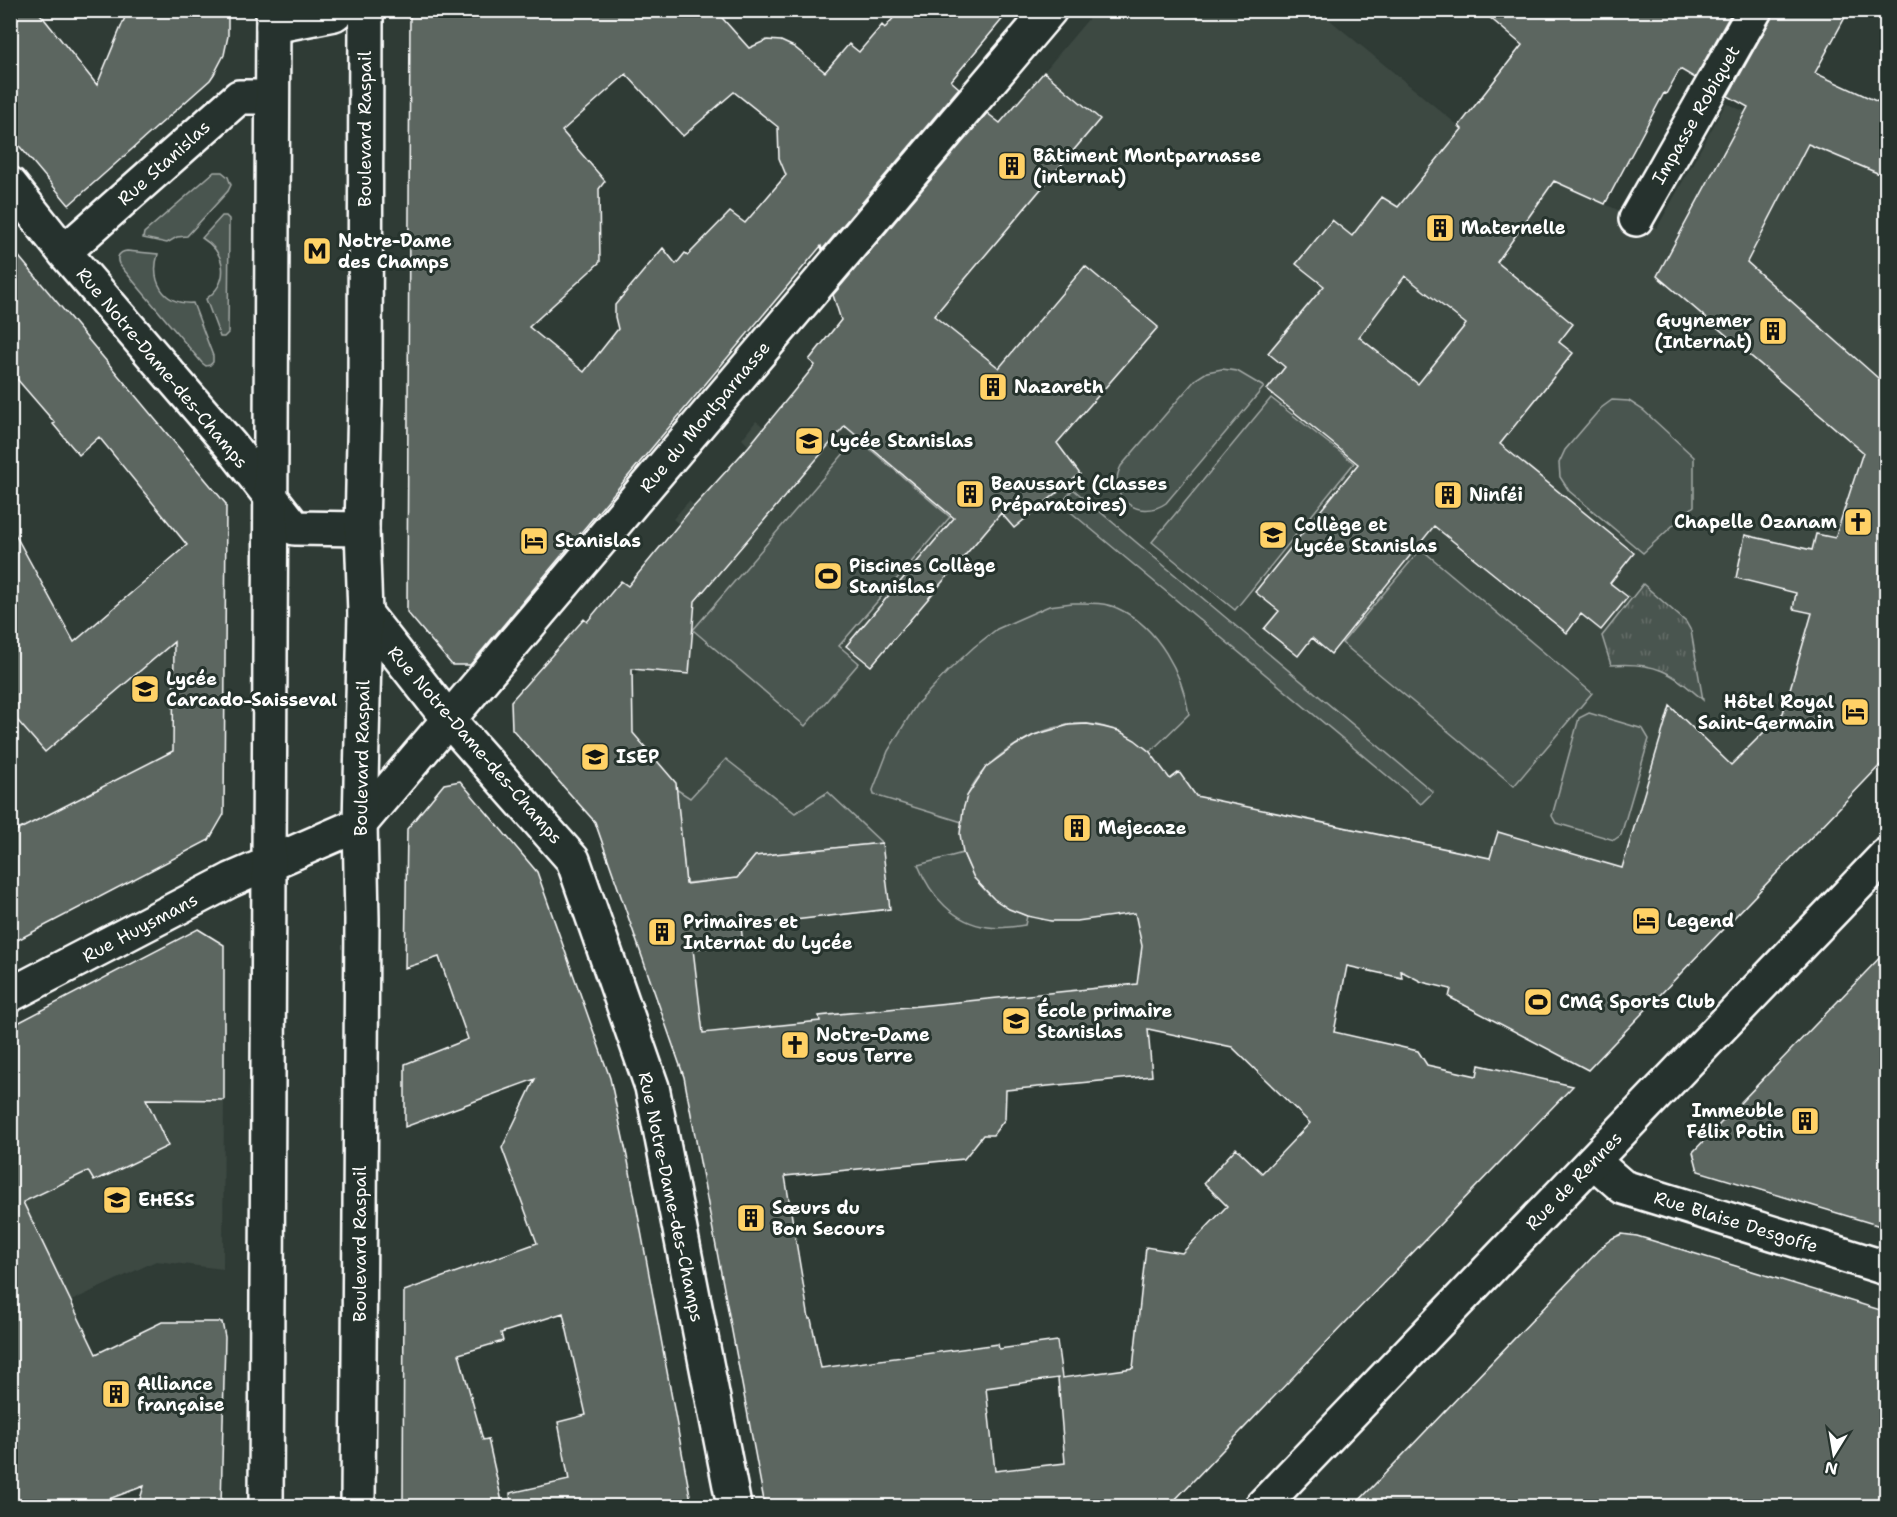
<svg xmlns="http://www.w3.org/2000/svg" width="1897" height="1517" font-family="'Shantell Sans',sans-serif">
<style>
.built{fill:#3c4842}
.grass{fill:url(#grass-tufts);stroke:#a4aaa7;stroke-width:1.5}
.garden{fill:#4a544f;stroke:#a4aaa7;stroke-width:1.5}
.building{fill:#5b6661;stroke:#fff;stroke-width:1.5;fill-rule:evenodd}
.lines{fill:none;stroke-linecap:round;stroke-linejoin:round}
.street-casing{stroke:#fff;stroke-width:38}
.secondary-casing{stroke:#fff;stroke-width:38}
.street{stroke:#26332d;stroke-width:33}
.secondary{stroke:#26332d;stroke-width:33}
.labels{text-anchor:middle;stroke-width:6;stroke-linejoin:round;paint-order:stroke}
.street-label{font-size:18px;fill:#fff;stroke:#26332d}
.poi-label{font-size:18px;font-weight:bold;fill:#fff;stroke:#26332d;text-anchor:start}
</style>
<defs>
<pattern id="grass-tufts" width="24" height="20" patternUnits="userSpaceOnUse" patternTransform="scale(1.5)"><rect width="24" height="20" fill="#4a544f"/><path d="M3 7l-1-3M5 7V3M7 7l1-3M15 17l-1-3M17 17v-4M19 17l1-3" fill="none" stroke="#656e69"/></pattern>
</defs>
<rect width="100%" height="100%" fill="#2f3b35"/>
<filter id="ink" filterUnits="userSpaceOnUse"><feTurbulence type="fractalNoise" baseFrequency=".0167" numOctaves="2"/><feDisplacementMap in="SourceGraphic" scale="12" xChannelSelector="R" yChannelSelector="G"/><feConvolveMatrix kernelMatrix="1 2 1 2 8 2 1 2 1" color-interpolation-filters="sRGB"/></filter>
<g filter="url(#ink)">
<path class="built" d="M 1095,11 L 1319,11 L 1489,151 L 1657,228 L 1726,103 L 1886,177 L 1886,501 L 1808,840 L 1670,707 L 1622,868 L 1498,832 L 1490,858 L 1196,796 L 1171,1026 L 684,1077 L 603,847 L 677,785 L 627,726 L 633,722 L 632,678 L 640,669 L 606,599 L 621,581 L 628,586 L 679,524 L 673,519 L 689,501 L 695,506 L 749,446 L 742,439 L 756,421 L 764,427 L 815,365 L 809,360 L 841,324 L 840,319 L 871,277 Z
M 226,551 L 225,773 L 33,872 L 11,833 L 10,735 Z
M 132,1098 L 224,1100 L 223,1269 L 156,1261 L 48,1312 L 39,1292 L 11,1138 Z"/>
<path class="grass" d="M 1643,584 L 1686,622 L 1691,631 L 1703,700 C 1670,671 1656,662 1611,665 L 1602,636 Z"/>
<path class="garden" d="M 214,172 L 222,172 L 228,177 L 231,185 L 228,191 L 187,236 L 177,237 L 167,243 L 143,238 L 144,233 Z
M 222,216 L 226,216 L 229,219 L 229,223 L 228,333 L 224,337 L 220,337 L 206,299 C 231,281 226,253 202,238 Z
M 127,251 L 158,254 C 150,281 163,305 193,303 L 213,356 L 213,362 L 210,365 L 206,366 L 202,363 L 119,264 C 116,257 119,252 127,251 Z
M 1222,369 L 1237,371 L 1264,387 L 1166,503 C 1139,522 1105,497 1121,466 L 1196,379 L 1207,372 Z
M 1271,398 L 1354,463 L 1235,610 L 1152,542 Z
M 1612,400 L 1629,401 L 1643,410 L 1694,457 L 1694,506 L 1643,553 L 1569,491 L 1560,477 L 1559,463 L 1565,450 L 1601,408 Z
M 857,438 L 950,517 L 839,646 L 859,663 L 805,726 L 693,630 Z
M 1073,489 L 1433,792 L 1421,804 L 1061,504 Z
M 1421,549 L 1592,693 L 1514,786 L 1342,643 Z
M 1072,603 C 1087,603 1105,602 1119,609 C 1158,627 1182,673 1189,714 L 1150,752 C 1131,737 1112,726 1088,724 C 1046,720 983,756 968,795 C 964,803 964,814 962,822 L 874,795 L 873,790 L 888,751 L 916,705 L 948,671 L 974,647 L 997,629 L 1049,606 Z
M 1589,713 L 1643,729 L 1649,739 L 1621,835 L 1614,840 L 1556,823 L 1552,816 L 1579,718 Z
M 726,759 L 795,813 L 828,792 L 882,843 L 756,856 L 748,877 L 686,883 L 676,789 L 690,798 Z
M 963,853 C 976,887 993,903 1027,916 L 1025,925 C 1013,927 1001,929 988,927 C 954,923 930,895 918,865 Z"/>
<path class="building" d="M 10,10 L 37,10 L 97,85 L 128,10 L 228,10 L 228,36 L 224,55 L 214,74 L 210,80 L 69,205 L 10,135 Z
M 410,10 L 715,10 L 749,48 L 767,40 L 781,41 L 794,47 L 825,72 L 849,44 L 859,52 L 882,25 L 885,28 L 900,10 L 1010,10 L 951,81 L 959,88 L 822,250 L 821,246 L 470,665 L 452,665 L 407,612 ZM 626,74 L 683,136 L 734,92 L 778,127 L 779,158 L 786,175 L 745,223 L 730,212 L 688,255 L 685,253 L 676,264 L 663,248 L 615,305 L 615,317 L 618,329 L 584,372 L 529,327 L 600,262 L 599,189 L 605,181 L 562,131 Z
M 1481,10 L 1733,10 L 1695,78 L 1680,69 L 1666,94 L 1664,93 L 1605,204 L 1554,181 L 1497,262 L 1573,324 L 1559,342 L 1573,353 L 1500,444 L 1634,553 L 1610,583 L 1628,597 L 1601,630 L 1581,614 L 1567,633 L 1434,526 L 1331,654 L 1312,638 L 1298,656 L 1264,629 L 1279,611 L 1255,592 L 1358,464 L 1267,390 L 1285,367 L 1268,353 L 1324,286 L 1296,264 L 1332,220 L 1352,236 L 1382,197 L 1398,207 L 1462,129 L 1459,126 L 1522,45 ZM 1405,276 L 1466,324 L 1418,384 L 1359,337 Z
M 1774,10 L 1849,10 L 1815,73 L 1887,106 L 1887,177 L 1808,144 L 1747,262 L 1887,386 L 1887,758 L 1588,1070 L 1449,997 L 1451,989 L 1422,982 L 1401,971 L 1402,978 L 1347,966 L 1334,1032 L 1418,1051 L 1427,1065 L 1477,1076 L 1479,1065 L 1573,1086 L 1169,1506 L 765,1506 L 684,1077 L 595,822 L 512,729 L 511,701 L 584,619 L 587,622 L 621,581 L 628,586 L 689,512 L 749,446 L 815,365 L 809,360 L 841,320 L 833,295 L 987,113 L 1000,123 L 1044,72 L 1100,119 L 934,316 L 999,368 L 1085,266 L 1158,327 L 1057,443 L 1080,474 L 1014,528 L 1001,513 L 871,666 L 846,646 L 954,518 L 845,426 L 695,601 L 689,674 L 632,669 L 633,733 L 676,783 L 686,884 L 737,878 L 755,856 L 882,843 L 890,909 L 741,926 L 743,944 L 693,949 L 703,1033 L 820,1021 L 819,1016 L 1137,984 L 1142,946 L 1135,913 L 1077,921 L 1051,921 L 1027,916 L 1009,909 L 994,899 L 974,878 L 963,853 L 960,834 L 963,810 L 967,796 L 986,767 L 1016,745 L 1034,735 L 1069,725 L 1087,724 L 1103,727 L 1119,731 L 1135,740 L 1150,752 L 1170,779 L 1179,772 L 1196,796 L 1490,858 L 1498,832 L 1622,868 L 1670,706 L 1731,765 L 1783,713 L 1812,613 L 1793,609 L 1796,593 L 1736,578 L 1745,535 L 1812,550 L 1816,534 L 1835,538 L 1863,452 L 1657,276 L 1748,107 L 1728,96 L 1771,19 ZM 1148,1029 L 1232,1047 L 1310,1123 L 1262,1173 L 1236,1148 L 1204,1183 L 1227,1206 L 1182,1253 L 1146,1247 L 1133,1368 L 1062,1378 L 1057,1341 L 999,1349 L 998,1344 L 821,1368 L 811,1319 L 809,1319 L 785,1176 L 964,1159 L 983,1135 L 993,1135 L 1005,1119 L 1006,1090 L 1152,1076 ZM 1058,1378 L 1065,1463 L 995,1471 L 986,1388 Z
M 10,246 L 226,504 L 224,814 L 209,840 L 10,944 L 10,834 L 173,751 L 174,642 L 45,752 L 10,712 L 10,525 L 74,642 L 187,545 L 99,437 L 79,455 L 53,424 L 55,423 L 10,371 Z
M 460,781 L 537,872 L 610,1078 L 628,1161 L 692,1506 L 511,1506 L 510,1493 L 569,1480 L 558,1422 L 586,1415 L 563,1313 L 501,1333 L 503,1341 L 459,1354 L 483,1440 L 488,1439 L 503,1506 L 403,1506 L 404,1291 L 537,1243 L 502,1148 L 535,1079 L 405,1127 L 405,1064 L 468,1039 L 439,957 L 405,968 L 407,829 L 444,784 Z
M 198,929 L 224,945 L 224,1100 L 146,1099 L 168,1146 L 104,1177 L 104,1176 L 94,1181 L 88,1171 L 23,1202 L 96,1354 L 162,1322 L 222,1322 L 225,1337 L 221,1506 L 138,1506 L 144,1486 L 90,1506 L 10,1506 L 10,1027 Z
M 1887,950 L 1887,1228 L 1698,1171 L 1693,1152 Z
M 1622,1234 L 1637,1236 L 1887,1312 L 1887,1506 L 1354,1506 L 1606,1243 L 1613,1238 Z"/>
<g class="lines">
<g class="street-casing">
<path id="street" d="M 273,26 L 334,14 L 339,10
M 10,184 L 64,252 L 231,446 L 295,528 L 362,529
M 1636,219 L 1755,10
M 64,252 L 239,97 L 272,97
M 365,613 L 449,720 L 573,860 L 652,1087 L 734,1506
M 10,995 L 231,880 L 360,824 L 1050,10
M 1593,1161 L 1623,1187 L 1886,1268"/>
</g>
<g class="secondary-casing">
<path id="secondary" d="M 266,1506 L 273,10
M 358,1506 L 362,919 L 360,824 L 365,613 L 362,529 L 365,400 L 366,10
M 1262,1506 L 1886,855"/>
</g>
<use href="#street" class="street"/>
<use href="#secondary" class="secondary"/>
</g>
</g>
<defs>
<g id="building-square" transform="scale(1.5)"><rect x="-9" y="-9" width="18" height="18" rx="4" fill="#ffd166" stroke="#26332d"/><path d="M-4-6H4V6H1V3H-1V6H-4ZM-2.5-4.3h1.7v1.8h-1.7ZM.8-4.3h1.7v1.8H.8ZM-2.5-1h1.7V.8h-1.7ZM.8-1h1.7V.8H.8Z" fill="#111"/></g>
<g id="metro-square" transform="scale(1.5)"><rect x="-9" y="-9" width="18" height="18" rx="4" fill="#ffd166" stroke="#26332d"/><path d="M-5.5 5V-5H-3L0 0L3-5H5.5V5H3V-.5L0 4L-3-.5V5Z" fill="#111"/></g>
<g id="school-square" transform="scale(1.5)"><rect x="-9" y="-9" width="18" height="18" rx="4" fill="#ffd166" stroke="#26332d"/><path d="M0-5L7-2L0 1L-7-2ZM-4 1L0 2.5L4 1V4Q0 6-4 4Z" fill="#111"/></g>
<g id="church-square" transform="scale(1.5)"><rect x="-9" y="-9" width="18" height="18" rx="4" fill="#ffd166" stroke="#26332d"/><path d="M-1.2-6h2.4v3.5h3.3v2.4h-3.3V6h-2.4V-.1h-3.3v-2.4h3.3Z" fill="#111"/></g>
<g id="hotel-square" transform="scale(1.5)"><rect x="-9" y="-9" width="18" height="18" rx="4" fill="#ffd166" stroke="#26332d"/><path d="M-6-4.5h1.5V1H6V5H4.5V3h-9V5H-6ZM-4 0a1.8 1.8 0 1 1 3.6 0ZM.5 0V-2.5h3Q6-2.5 6 0Z" fill="#111"/></g>
<g id="stadium-square" transform="scale(1.5)"><rect x="-9" y="-9" width="18" height="18" rx="4" fill="#ffd166" stroke="#26332d"/><path d="M0-5a6.5 5 0 1 0 0 10a6.5 5 0 1 0 0-10ZM-3.5-1.8h7v3.6h-7Z" fill="#111"/></g>
<g id="university-square" transform="scale(1.5)"><rect x="-9" y="-9" width="18" height="18" rx="4" fill="#ffd166" stroke="#26332d"/><path d="M0-5L7-2L0 1L-7-2ZM-4 1L0 2.5L4 1V4Q0 6-4 4Z" fill="#111"/></g>
</defs>
<g fill-rule="evenodd">
<use href="#building-square" x="1012" y="166"/>
<use href="#building-square" x="1440" y="228"/>
<use href="#metro-square" x="317" y="251"/>
<use href="#building-square" x="1773" y="331"/>
<use href="#building-square" x="993" y="387"/>
<use href="#school-square" x="809" y="441"/>
<use href="#building-square" x="970" y="494"/>
<use href="#building-square" x="1448" y="495"/>
<use href="#church-square" x="1858" y="522"/>
<use href="#school-square" x="1273" y="535"/>
<use href="#hotel-square" x="534" y="541"/>
<use href="#stadium-square" x="828" y="576"/>
<use href="#school-square" x="145" y="689"/>
<use href="#hotel-square" x="1855" y="712"/>
<use href="#university-square" x="595" y="757"/>
<use href="#building-square" x="1077" y="828"/>
<use href="#hotel-square" x="1646" y="921"/>
<use href="#building-square" x="662" y="932"/>
<use href="#stadium-square" x="1538" y="1002"/>
<use href="#school-square" x="1016" y="1021"/>
<use href="#church-square" x="795" y="1045"/>
<use href="#building-square" x="1805" y="1121"/>
<use href="#university-square" x="117" y="1200"/>
<use href="#building-square" x="751" y="1218"/>
<use href="#building-square" x="116" y="1394"/>
</g>
<g class="labels">
<g class="street-label">
<text transform="translate(1696 115) rotate(-60)" y="6">Impasse Robiquet</text>
<text transform="translate(365 129) rotate(-90)" y="6">Boulevard Raspail</text>
<text transform="translate(164 163) rotate(-42)" y="6">Rue Stanislas</text>
<text transform="translate(162 368) rotate(50)" y="6">Rue Notre-Dame-des-Champs</text>
<text transform="translate(705 417) rotate(-50)" y="6">Rue du Montparnasse</text>
<text transform="translate(475 745) rotate(49)" y="6">Rue Notre-Dame-des-Champs</text>
<text transform="translate(362 758) rotate(-89)" y="6">Boulevard Raspail</text>
<text transform="translate(140 928) rotate(-28)" y="6">Rue Huysmans</text>
<text transform="translate(1574 1181) rotate(-46)" y="6">Rue de Rennes</text>
<text transform="translate(671 1197) rotate(78)" y="6">Rue Notre-Dame-des-Champs</text>
<text transform="translate(1736 1222) rotate(17)" y="6">Rue Blaise Desgoffe</text>
<text transform="translate(360 1244) rotate(-90)" y="6">Boulevard Raspail</text>
</g>
<g class="poi-label">
<text x="1033" y="162">Bâtiment Montparnasse<tspan x="1033" dy="21">(internat)</tspan></text>
<text x="1461" y="234">Maternelle</text>
<text x="338" y="247">Notre-Dame<tspan x="338" dy="21">des Champs</tspan></text>
<text x="1752" y="327" text-anchor="end">Guynemer<tspan x="1752" dy="21">(Internat)</tspan></text>
<text x="1014" y="393">Nazareth</text>
<text x="830" y="447">Lycée Stanislas</text>
<text x="991" y="490">Beaussart (Classes<tspan x="991" dy="21">Préparatoires)</tspan></text>
<text x="1469" y="501">Ninféi</text>
<text x="1837" y="528" text-anchor="end">Chapelle Ozanam</text>
<text x="1294" y="531">Collège et<tspan x="1294" dy="21">Lycée Stanislas</tspan></text>
<text x="555" y="547">Stanislas</text>
<text x="849" y="572">Piscines Collège<tspan x="849" dy="21">Stanislas</tspan></text>
<text x="166" y="685">Lycée<tspan x="166" dy="21">Carcado-Saisseval</tspan></text>
<text x="1834" y="708" text-anchor="end">Hôtel Royal<tspan x="1834" dy="21">Saint-Germain</tspan></text>
<text x="616" y="763">ISEP</text>
<text x="1098" y="834">Mejecaze</text>
<text x="1667" y="927">Legend</text>
<text x="683" y="928">Primaires et<tspan x="683" dy="21">Internat du Lycée</tspan></text>
<text x="1559" y="1008">CMG Sports Club</text>
<text x="1037" y="1017">École primaire<tspan x="1037" dy="21">Stanislas</tspan></text>
<text x="816" y="1041">Notre-Dame<tspan x="816" dy="21">sous Terre</tspan></text>
<text x="1784" y="1117" text-anchor="end">Immeuble<tspan x="1784" dy="21">Félix Potin</tspan></text>
<text x="138" y="1206">EHESS</text>
<text x="772" y="1214">Sœurs du<tspan x="772" dy="21">Bon Secours</tspan></text>
<text x="137" y="1390">Alliance<tspan x="137" dy="21">française</tspan></text>
</g>
</g>
<rect width="1897" height="1517" fill="none" stroke="#26332d" stroke-width="36"/>
<rect x="18" y="18" width="1861" height="1481" fill="none" stroke="#fff" stroke-width="2" filter="url(#ink)"/>
<g transform="translate(1834 1454) rotate(191)" stroke="#26332d" stroke-width="4.5" paint-order="stroke">
<path d="M0-4.5L10 22L0 15L-10 22Z" fill="#ffffff"/>
<text y="-9" font-size="16" font-weight="bold" text-anchor="middle" fill="#ffffff">N</text>
</g>
</svg>
